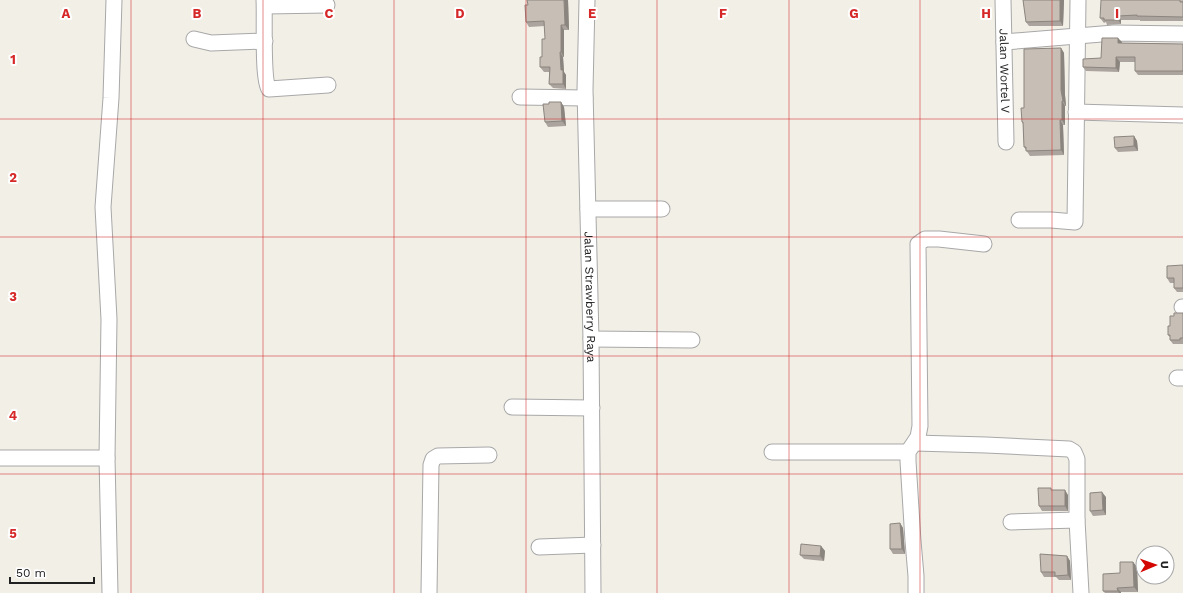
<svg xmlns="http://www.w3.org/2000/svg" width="1183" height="593" font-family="'Work Sans',sans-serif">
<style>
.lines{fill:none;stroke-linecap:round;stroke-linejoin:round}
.minor-casing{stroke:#a8a8a8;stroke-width:17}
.minor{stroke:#fff;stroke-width:15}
.wall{fill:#aba39d}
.shaded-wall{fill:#8b857f}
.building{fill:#c7beb6;stroke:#8b857f}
.grid{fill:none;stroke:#d62828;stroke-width:1;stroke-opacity:0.55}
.labels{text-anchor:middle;stroke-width:4;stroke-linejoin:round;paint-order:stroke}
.street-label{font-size:12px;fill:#212121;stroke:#fff}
.grid-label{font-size:13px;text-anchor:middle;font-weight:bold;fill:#d62828;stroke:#fff;stroke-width:4;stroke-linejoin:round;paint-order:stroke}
</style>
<rect width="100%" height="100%" fill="#f2efe7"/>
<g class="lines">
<g class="minor-casing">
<g id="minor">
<path d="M 264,0 C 265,15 262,80 269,89 L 328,85"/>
<path id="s1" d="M 587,0 L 585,90 L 591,339 L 593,593"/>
<path id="s2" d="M 1003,0 L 1006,142"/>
<path d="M 265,6 L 327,5"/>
<path d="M 194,39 L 211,43 L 265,41"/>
<path d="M 1004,42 L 1114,33 L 1183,34"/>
<path d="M 520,97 L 585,98"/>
<path d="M 1076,112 L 1183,115"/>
<path d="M 588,209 L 662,209"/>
<path d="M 1019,220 L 1051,220 L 1075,222 L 1078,0"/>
<path d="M 1182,307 L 1183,307"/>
<path d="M 591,339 L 692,340"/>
<path d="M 1177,378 L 1183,378"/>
<path d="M 512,407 L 592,408"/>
<path d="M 915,443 L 986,445 L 1069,449 L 1074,452 L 1077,459 L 1077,520 L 1081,593"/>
<path d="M 772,452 L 908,452"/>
<path d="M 0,458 L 107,458"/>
<path d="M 1011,522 L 1077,520"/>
<path d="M 539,547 L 593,545"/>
<path d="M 110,593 L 107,458 L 109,319 L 103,207 L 111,98 L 114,0"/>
<path d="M 429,593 L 431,465 L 433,459 L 438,456 L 489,455"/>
<path d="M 916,593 L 916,576 L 913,541 L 908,461 L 908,452 L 918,437 L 920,426 L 918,244 L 925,239 L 939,239 L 984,244"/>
</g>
</g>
<use href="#minor" class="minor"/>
</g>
<path class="wall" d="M 568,0 L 569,30 L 564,30 L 564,57 L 563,57 L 564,72 L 566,75 L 566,89 L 553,88 L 549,84 L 549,72 L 544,72 L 540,67 L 545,39 L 545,26 L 529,27 L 526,22 L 528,5 Z
M 1023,0 L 1064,0 L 1063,26 L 1029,26 L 1026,22 Z
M 1183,0 L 1183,21 L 1140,21 L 1140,20 L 1121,20 L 1121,24 L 1107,25 L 1106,22 L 1104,23 L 1100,18 Z
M 1122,42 L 1121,43 L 1183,44 L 1183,75 L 1138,75 L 1135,71 L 1135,62 L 1120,62 L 1119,72 L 1086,71 L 1083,67 L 1101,58 Z
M 1061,48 L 1064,53 L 1065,95 L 1066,106 L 1065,106 L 1065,125 L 1063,125 L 1064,155 L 1030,156 L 1024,147 L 1023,124 L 1022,122 Z
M 561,102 L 564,107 L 566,126 L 548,127 L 545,122 Z
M 1134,136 L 1137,141 L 1138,151 L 1118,152 L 1115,148 Z
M 1183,265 L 1183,292 L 1177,292 L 1174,288 L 1174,283 L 1170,283 L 1167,278 Z
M 1183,313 L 1183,344 L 1173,344 L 1170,340 L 1170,337 L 1168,335 L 1170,326 L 1174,316 Z
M 1052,490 L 1068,495 L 1068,511 L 1042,511 L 1039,506 Z
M 1106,497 L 1106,515 L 1093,516 L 1090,511 Z
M 900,523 L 903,528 L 905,554 L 893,554 L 890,549 Z
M 821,546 L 825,551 L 824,561 L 804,559 L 800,555 Z
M 1067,556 L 1070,561 L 1071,580 L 1059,580 L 1056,577 L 1044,577 L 1041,572 Z
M 1133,562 L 1137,567 L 1138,592 L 1121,592 L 1121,593 L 1105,593 L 1103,591 L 1120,573 Z"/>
<path class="shaded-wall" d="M 564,0 L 568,0 L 569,30 L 565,25 Z
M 1060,0 L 1064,0 L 1063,26 L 1060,21 Z
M 1118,16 L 1121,20 L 1121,24 L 1118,20 Z
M 561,25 L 564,30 L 564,57 L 561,52 Z
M 1118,38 L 1122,42 L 1121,47 L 1118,43 Z
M 1061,48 L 1064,53 L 1065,95 L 1066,106 L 1063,101 L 1061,90 Z
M 560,52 L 563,57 L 564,72 L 566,75 L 566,89 L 563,84 L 561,70 Z
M 1116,57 L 1120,62 L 1119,72 L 1116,68 Z
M 1062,101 L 1065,106 L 1065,125 L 1062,120 Z
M 561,102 L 564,107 L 566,126 L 562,121 Z
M 1060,120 L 1063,125 L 1064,155 L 1061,150 Z
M 1134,136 L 1137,141 L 1138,151 L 1134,146 Z
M 1065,490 L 1068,495 L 1068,511 L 1065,506 Z
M 1102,492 L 1106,497 L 1106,515 L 1103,510 Z
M 900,523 L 903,528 L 905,554 L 902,549 Z
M 821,546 L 825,551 L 824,561 L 820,556 Z
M 1067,556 L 1070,561 L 1071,580 L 1068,575 Z
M 1133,562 L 1137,567 L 1138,592 L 1134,587 Z
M 1117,588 L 1121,592 L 1121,593 L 1119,593 L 1118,591 Z"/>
<path class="building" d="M 527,0 L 564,0 L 565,25 L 561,25 L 561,52 L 560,52 L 561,70 L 563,70 L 563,84 L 549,84 L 550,67 L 540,67 L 540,57 L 542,57 L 542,39 L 545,39 L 544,21 L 526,22 L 525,5 L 528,5 Z
M 1023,0 L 1060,0 L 1060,21 L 1026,22 Z
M 1101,0 L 1180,0 L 1180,2 L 1183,2 L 1183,17 L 1137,16 L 1137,15 L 1118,16 L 1118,20 L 1104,20 L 1104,18 L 1100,18 Z
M 1102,38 L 1118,38 L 1118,43 L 1183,44 L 1183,71 L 1135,71 L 1135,57 L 1116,57 L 1116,68 L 1083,67 L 1083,59 L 1101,58 Z
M 1061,48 L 1061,90 L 1063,101 L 1062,101 L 1062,120 L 1060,120 L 1061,150 L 1026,151 L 1026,147 L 1024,147 L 1023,122 L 1022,122 L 1021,108 L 1024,108 L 1024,49 Z
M 549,102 L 561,102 L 562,121 L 545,122 L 543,104 L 549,104 Z
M 1134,136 L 1134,146 L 1115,148 L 1114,137 Z
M 1183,265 L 1183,288 L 1174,288 L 1174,278 L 1167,278 L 1167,266 Z
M 1174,313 L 1183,313 L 1183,338 L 1180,338 L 1180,340 L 1170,340 L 1170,335 L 1168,335 L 1168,326 L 1170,326 L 1170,316 L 1174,316 Z
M 1038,488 L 1051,488 L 1051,490 L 1065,490 L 1065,506 L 1039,506 Z
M 1102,492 L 1103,510 L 1090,511 L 1090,493 Z
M 900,523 L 902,549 L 890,549 L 890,524 Z
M 801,544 L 821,546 L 820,556 L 800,555 Z
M 1040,554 L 1067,556 L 1068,575 L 1055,576 L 1055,572 L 1041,572 Z
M 1120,562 L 1133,562 L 1134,587 L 1117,588 L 1118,591 L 1103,591 L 1103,574 L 1120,573 Z"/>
<path class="grid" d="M 131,0 L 131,593M 263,0 L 263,593M 394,0 L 394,593M 526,0 L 526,593M 657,0 L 657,593M 789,0 L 789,593M 920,0 L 920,593M 1052,0 L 1052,593M 0,119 L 1183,119M 0,237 L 1183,237M 0,356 L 1183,356M 0,474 L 1183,474"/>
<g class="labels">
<g class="street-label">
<text dy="4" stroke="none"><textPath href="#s2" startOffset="71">Jalan Wortel V</textPath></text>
<text dy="4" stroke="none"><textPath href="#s1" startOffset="297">Jalan Strawberry Raya</textPath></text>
</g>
</g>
<g class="grid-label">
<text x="66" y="18">A</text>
<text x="197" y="18">B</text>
<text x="329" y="18">C</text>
<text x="460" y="18">D</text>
<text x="592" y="18">E</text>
<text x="723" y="18">F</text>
<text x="854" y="18">G</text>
<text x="986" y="18">H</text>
<text x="1117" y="18">I</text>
<text x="13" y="64">1</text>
<text x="13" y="182">2</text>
<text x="13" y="301">3</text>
<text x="13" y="420">4</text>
<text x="13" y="538">5</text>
</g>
<g transform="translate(1155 565) rotate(88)"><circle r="19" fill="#ffffff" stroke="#a6a6a6"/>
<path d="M0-3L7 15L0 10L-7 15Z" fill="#d30700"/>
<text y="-6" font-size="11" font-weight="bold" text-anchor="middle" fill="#212121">U</text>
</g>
<path d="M10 577v6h84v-6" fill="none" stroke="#212121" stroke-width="2"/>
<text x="16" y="577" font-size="12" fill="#212121" stroke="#ffffff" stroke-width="3" paint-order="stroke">50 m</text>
</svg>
